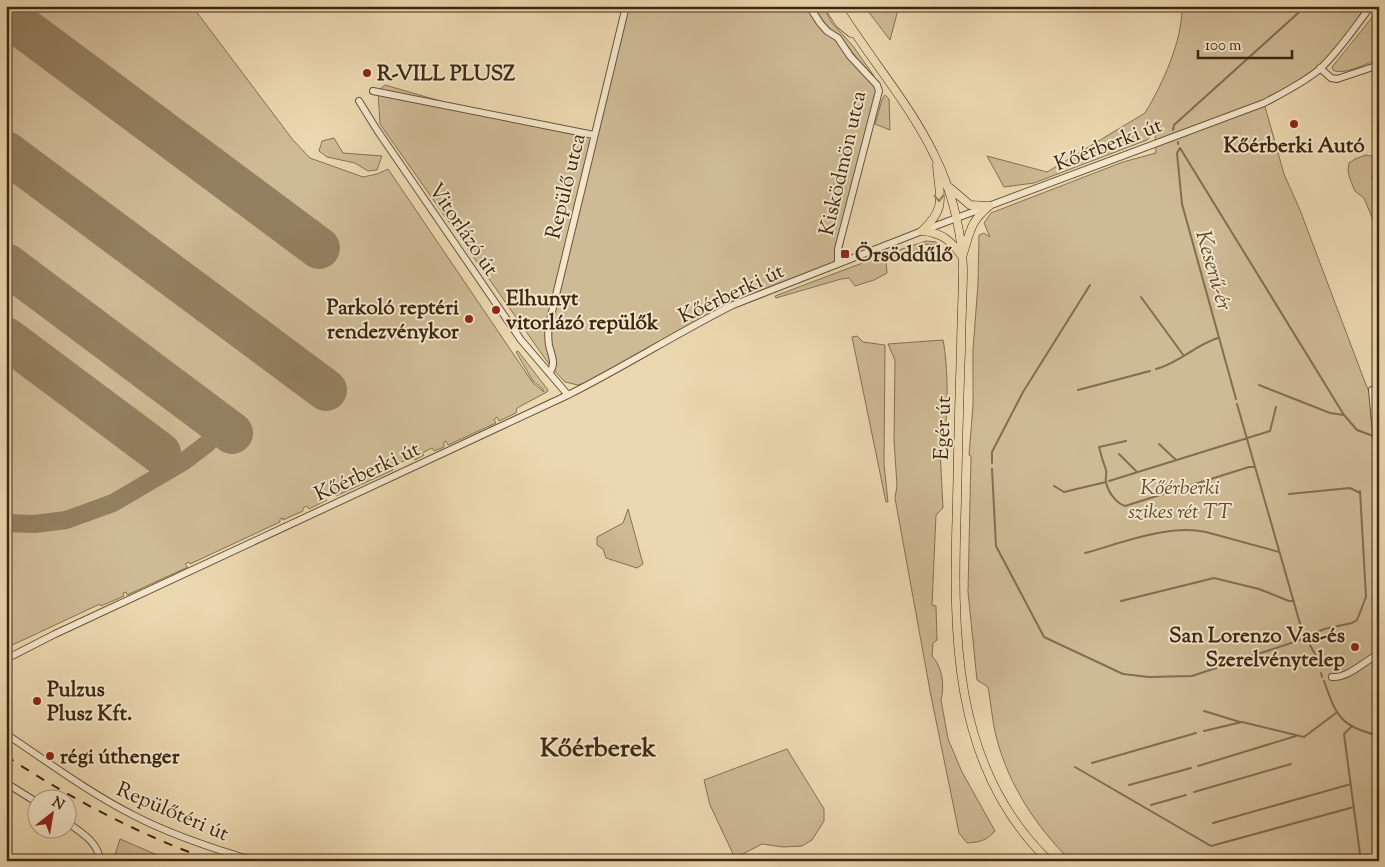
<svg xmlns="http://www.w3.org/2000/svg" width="1385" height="867" font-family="'Sorts Mill Goudy',serif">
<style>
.green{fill:#ceba95;stroke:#857153}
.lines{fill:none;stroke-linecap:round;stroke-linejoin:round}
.stream{stroke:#826e50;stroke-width:2}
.taxiway{stroke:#948060;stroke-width:18}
.runway{stroke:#948060;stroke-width:42}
.minor-casing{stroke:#685439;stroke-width:8}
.major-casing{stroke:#3c2811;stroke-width:9}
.minor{stroke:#f3e6cc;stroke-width:6}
.major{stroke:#ecd8b0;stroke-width:8}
.rail{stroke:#3c2811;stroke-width:2;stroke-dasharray:9 9;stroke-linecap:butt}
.oneway{stroke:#948060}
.poi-dot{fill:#8f2418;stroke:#f3e6cc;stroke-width:2}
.labels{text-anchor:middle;stroke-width:4;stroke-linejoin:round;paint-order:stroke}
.poi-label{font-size:21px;font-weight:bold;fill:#3c2811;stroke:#f3e6cc;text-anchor:start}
.street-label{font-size:21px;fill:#3c2811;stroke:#f3e6cc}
.park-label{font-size:21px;font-style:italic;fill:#604c32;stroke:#f3e6cc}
.water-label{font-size:22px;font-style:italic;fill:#5f4b30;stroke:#f3e6cc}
.district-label{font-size:26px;font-weight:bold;fill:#3c2811;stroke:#f3e6cc}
</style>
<rect width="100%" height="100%" fill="#ecd8b0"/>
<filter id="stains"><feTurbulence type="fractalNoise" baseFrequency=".004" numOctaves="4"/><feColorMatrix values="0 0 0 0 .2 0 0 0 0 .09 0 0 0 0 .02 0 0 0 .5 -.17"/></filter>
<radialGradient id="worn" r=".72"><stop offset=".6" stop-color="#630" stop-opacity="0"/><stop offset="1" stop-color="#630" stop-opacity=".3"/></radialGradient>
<path class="green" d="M 6,6 L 192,6 L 293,140 L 310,158 L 363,177 L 377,174 L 388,169 L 533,383 L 544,392 L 542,388 L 533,381 L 516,352 L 518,351 L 548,390 L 547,392 L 517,408 L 516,413 L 499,421 L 497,417 L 494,419 L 496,423 L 448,445 L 446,441 L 444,442 L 444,447 L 434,451 L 432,448 L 422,453 L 424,455 L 415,460 L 413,457 L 392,466 L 393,470 L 336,496 L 336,493 L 325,498 L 327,500 L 309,509 L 307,506 L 303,508 L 303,511 L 283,520 L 283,518 L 280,519 L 280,522 L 190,564 L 189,562 L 185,564 L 188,567 L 127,595 L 126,592 L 123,593 L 124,596 L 101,606 L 100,604 L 6,648 Z
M 626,6 L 809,6 L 879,91 L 838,264 L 733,305 L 608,375 L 578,385 L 565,382 L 551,367 L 380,124 L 378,91 L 385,85 L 482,113 L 594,135 Z
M 813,6 L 823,6 L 832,23 L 853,46 L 874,76 L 872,77 L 841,38 L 826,25 Z
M 864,6 L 899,6 L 890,40 Z
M 1182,6 L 1371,6 L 1320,68 L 1264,103 L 1284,174 L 1300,210 L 1363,377 L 1369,392 L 1379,390 L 1379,861 L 1071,861 C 1036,827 1008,784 996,736 C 992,720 991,703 988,687 L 977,680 L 968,592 L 971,456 L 969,455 L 973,405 L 973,350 L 978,284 L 979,235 L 984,233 L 990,237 L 984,223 L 991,213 L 1123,162 L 1156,153 L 1155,133 L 1147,140 L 1034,183 L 1004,187 L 987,156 L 1047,172 L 1145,113 C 1162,85 1183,40 1182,6 Z
M 1379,9 L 1379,59 C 1368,63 1343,76 1333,70 L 1332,67 Z
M 885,95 L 889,99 L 890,130 L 875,124 L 882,100 Z
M 334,138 L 343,153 L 382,156 L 377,170 L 368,171 L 355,163 L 327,157 L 319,151 L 322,141 Z
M 1366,155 L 1376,157 L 1378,160 L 1372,178 L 1379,187 L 1379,234 L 1364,198 L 1355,191 L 1350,179 L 1348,171 L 1349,163 L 1355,159 Z
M 926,241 L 936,242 L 937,244 L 934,245 L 922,244 L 919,249 L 905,254 L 905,257 L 895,262 L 887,257 L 887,254 Z
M 881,256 L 886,261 L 887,273 L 874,280 L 855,286 L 849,278 L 841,279 L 776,298 L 775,296 Z
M 857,336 L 863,342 L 885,345 L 884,464 L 888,502 L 886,502 L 852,337 Z
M 943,340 C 948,363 950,430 940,450 L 943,508 L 936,515 L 932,605 L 936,606 L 937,640 L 933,643 L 932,656 C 942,666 945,685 941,700 L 948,739 L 962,772 L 995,831 C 986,841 980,842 967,843 L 959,833 L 931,696 L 895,498 L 897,486 L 894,440 L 895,360 L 888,344 Z
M 628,509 L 643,564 L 637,568 L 606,558 L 603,549 L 597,545 L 597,537 L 623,523 Z
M 787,749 L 824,809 L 824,821 L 812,840 L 802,846 L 783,847 L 762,844 L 735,858 L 710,805 L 704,780 Z
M 120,839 L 171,861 L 113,861 Z"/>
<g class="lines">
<path class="stream" d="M 1173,130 L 1174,125 L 1306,6
M 1178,142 L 1178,144
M 1180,148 L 1344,415 L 1357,430 L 1373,436
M 1180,148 L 1177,153 L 1182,204 L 1236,399
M 1141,297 L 1184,356
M 1156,369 C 1179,363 1195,345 1218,338
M 1259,385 L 1330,413 L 1344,415
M 1078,390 L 1150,371
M 1237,404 L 1303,634 L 1309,643
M 1126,441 L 1099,447 C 1101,455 1103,462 1106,470 C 1107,474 1105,478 1106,482 C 1108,492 1116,503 1125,506 L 1249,467 L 1255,467
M 1159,444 L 1176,460
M 1119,454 L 1137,472
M 992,463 L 992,452 L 1023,392 L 1090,285
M 992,469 L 996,546 L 1044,637 L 1123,674 L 1149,677 L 1192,676 L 1306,638 L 1324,629 L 1352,623 L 1357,620 L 1366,597 L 1360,491
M 1109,481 L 1270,431 L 1276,407
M 1054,486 L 1064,492 L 1106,482
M 1289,494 L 1350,488 L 1360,493
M 1085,553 C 1122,543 1168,524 1206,532 L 1279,552
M 1121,601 L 1214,578 L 1259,589 L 1289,601 L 1294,601
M 1310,645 L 1316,656
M 1321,673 L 1322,677
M 1324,681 C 1337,718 1340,725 1379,736
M 1204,711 L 1240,722
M 1351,727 L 1344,734 L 1360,854
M 1204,731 L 1242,722 L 1304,737 L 1336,713
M 1092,763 L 1196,733
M 1198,766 L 1296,736
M 1075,767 L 1211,846 L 1354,807
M 1129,785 L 1191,768
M 1194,792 L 1291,764
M 1151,805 L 1186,795
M 1213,823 L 1351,784"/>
<path class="taxiway" d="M 6,523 L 35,524 L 66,520 L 113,503 L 183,462 L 208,443 L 221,424"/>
<path class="runway" d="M 6,15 L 319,248
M 6,152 L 326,390
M 6,264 L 232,433
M 6,338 L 160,453"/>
<g class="minor-casing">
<path id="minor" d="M 809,6 L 820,23 L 827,31 L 838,38 L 850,56 L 877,85 L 879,91 L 838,249 L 838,264
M 1320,68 L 1331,78 L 1337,79 L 1379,65
M 373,91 L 594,135
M 359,101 L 377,130 L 521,340 L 568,395
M 549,373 C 557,364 551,355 549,345 C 548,338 548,331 549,324 L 626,6
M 1372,390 L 1379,466
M 6,659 L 55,634 L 568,395 C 624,367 677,333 733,305 L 922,231 L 1264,103 C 1283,93 1303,83 1320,69 C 1339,51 1355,27 1371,6
M 1332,677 C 1349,678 1364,661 1379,654
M 6,734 C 48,762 88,792 133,815 C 171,835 214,849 255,861
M 6,783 L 38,803
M 68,823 C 81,832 99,843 100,861"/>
</g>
<g class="major-casing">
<path id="major" d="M 828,6 L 840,24 L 851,33
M 837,6 C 894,96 958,153 963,268 C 963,295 961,323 961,351 C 959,401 958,452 957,502 C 953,629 950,766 1049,861
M 950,188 L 970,205 L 989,206
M 922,231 C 948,207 939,196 937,165
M 922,231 C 942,233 949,239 961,255
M 963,254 C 970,232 970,222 989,206"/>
</g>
<use href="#minor" class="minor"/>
<use href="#major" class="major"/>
<path class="rail" d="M 6,756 C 71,799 140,835 213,861"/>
</g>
<defs><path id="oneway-chevron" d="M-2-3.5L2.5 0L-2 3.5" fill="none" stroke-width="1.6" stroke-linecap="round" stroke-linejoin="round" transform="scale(1.25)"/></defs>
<use class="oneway" href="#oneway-chevron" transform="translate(939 198) rotate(88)"/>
<g class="poi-dot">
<circle cx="367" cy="73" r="5"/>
<circle cx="1294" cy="124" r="5"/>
<rect x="840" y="249" width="10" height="10" rx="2.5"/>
<circle cx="496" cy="310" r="5"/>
<circle cx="469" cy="319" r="5"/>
<circle cx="1355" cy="647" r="5"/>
<circle cx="37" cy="701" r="5"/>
<circle cx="50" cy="756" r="5"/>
</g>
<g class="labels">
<g class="poi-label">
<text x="377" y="80">R-VILL PLUSZ</text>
<text x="1294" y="152" text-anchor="middle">Kőérberki Autó</text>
<text x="855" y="261">Örsöddűlő</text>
<text x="506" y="305">Elhunyt<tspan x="506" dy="24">vitorlázó repülők</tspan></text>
<text x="459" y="314" text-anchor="end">Parkoló reptéri<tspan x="459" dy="24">rendezvénykor</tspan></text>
<text x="1345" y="642" text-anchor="end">San Lorenzo Vas-és<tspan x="1345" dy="24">Szerelvénytelep</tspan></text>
<text x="47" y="696">Pulzus<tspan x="47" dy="24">Plusz Kft.</tspan></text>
<text x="60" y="763">régi úthenger</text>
</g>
<g class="street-label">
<text transform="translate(1108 144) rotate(-21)" y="7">Kőérberki út</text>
<text transform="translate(842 163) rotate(-77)" y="7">Kisködmön utca</text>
<text transform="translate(565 186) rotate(-76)" y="7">Repülő utca</text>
<text transform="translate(464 229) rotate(56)" y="7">Vitorlázó út</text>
<text transform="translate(731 293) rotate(-25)" y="7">Kőérberki út</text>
<text transform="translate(942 428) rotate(-88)" y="7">Egér út</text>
<text transform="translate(367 471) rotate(-25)" y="7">Kőérberki út</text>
<text transform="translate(173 811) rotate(23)" y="7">Repülőtéri út</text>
</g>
<g class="park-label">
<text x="1180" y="494">Kőérberki<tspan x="1180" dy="24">szikes rét TT</tspan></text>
</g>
<g class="water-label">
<text transform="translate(1215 270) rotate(74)" y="8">Keserű-ér</text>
</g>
<g class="district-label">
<text x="598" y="756">Kőérberek</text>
</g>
</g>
<rect width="1385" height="867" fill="none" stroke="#ecd8b0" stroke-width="25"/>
<rect x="8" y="8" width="1370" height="852" fill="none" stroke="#3c2811" stroke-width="2.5"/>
<rect x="12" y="12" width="1360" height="842" fill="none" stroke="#3c2811"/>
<g transform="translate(52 814) rotate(31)"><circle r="24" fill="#f3e6cc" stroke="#aa9a81"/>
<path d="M0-4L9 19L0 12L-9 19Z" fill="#8f2418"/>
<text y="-8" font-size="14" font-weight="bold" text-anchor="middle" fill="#3c2811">N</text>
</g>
<path d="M1198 50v8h94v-8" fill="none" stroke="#3c2811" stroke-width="2.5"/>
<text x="1205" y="50" font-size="15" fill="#3c2811" stroke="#f3e6cc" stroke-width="4" paint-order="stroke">100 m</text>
<rect width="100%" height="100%" filter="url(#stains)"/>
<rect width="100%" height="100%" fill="url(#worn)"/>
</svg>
